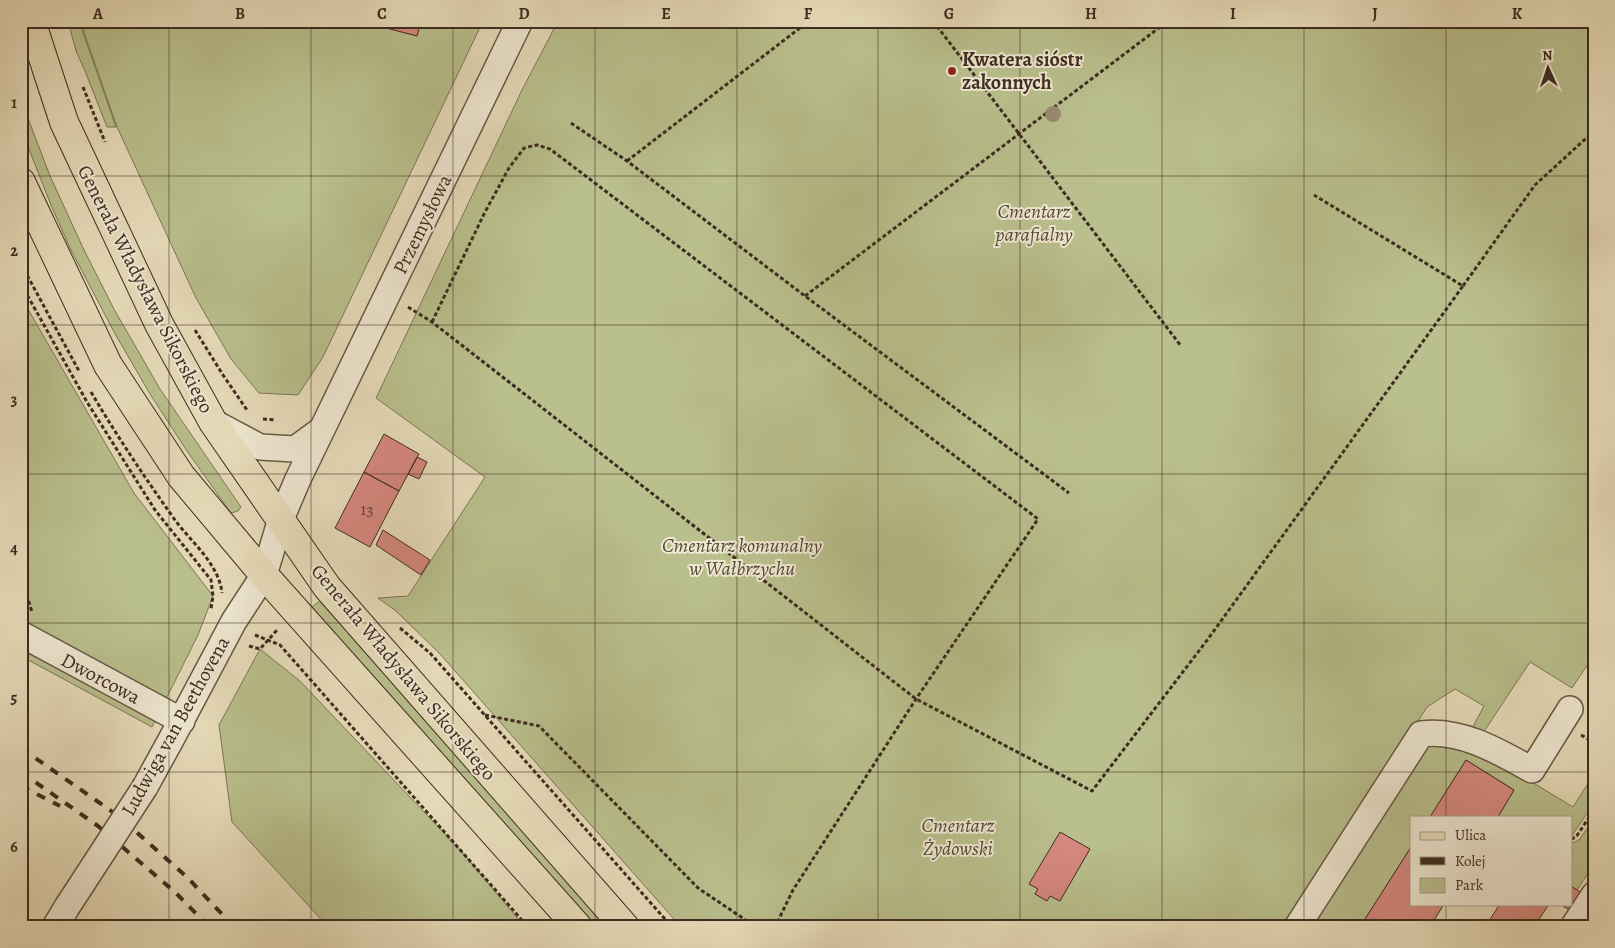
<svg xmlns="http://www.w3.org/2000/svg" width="1615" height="948" font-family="Alegreya,serif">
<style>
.green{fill:#b9bf8d;stroke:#7c7656}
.building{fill:#d6887f;stroke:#3e2c20}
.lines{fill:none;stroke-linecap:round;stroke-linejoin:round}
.minor-casing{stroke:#685846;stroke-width:28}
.major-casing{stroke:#3e2c20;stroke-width:30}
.path{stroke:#3e2c20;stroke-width:3;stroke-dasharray:4 2.5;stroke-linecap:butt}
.minor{stroke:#efe8d2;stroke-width:25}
.major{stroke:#e7dcba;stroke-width:28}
.rail{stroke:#3e2c20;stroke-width:4;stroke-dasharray:9 9;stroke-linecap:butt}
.minor-bridge-casing{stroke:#685846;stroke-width:28;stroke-linecap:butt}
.minor-bridge{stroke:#efe8d2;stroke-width:25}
.tree{fill:#988b71}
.grid{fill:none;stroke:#3e2c20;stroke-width:1;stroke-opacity:0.55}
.poi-dot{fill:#8f2418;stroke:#efe8d2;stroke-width:2}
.labels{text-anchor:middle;stroke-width:4;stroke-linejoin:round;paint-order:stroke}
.number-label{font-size:18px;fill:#644338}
.poi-label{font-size:20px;font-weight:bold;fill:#3e2c20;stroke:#efe8d2;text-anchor:start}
.park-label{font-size:20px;font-style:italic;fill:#574936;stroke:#efe8d2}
.street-label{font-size:20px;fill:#3e2c20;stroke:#efe8d2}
.neatline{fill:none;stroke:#3e2c20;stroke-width:2}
.grid-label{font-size:16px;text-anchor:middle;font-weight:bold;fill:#3e2c20}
</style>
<rect width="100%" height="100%" fill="#e7dcba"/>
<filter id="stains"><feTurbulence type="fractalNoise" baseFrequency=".004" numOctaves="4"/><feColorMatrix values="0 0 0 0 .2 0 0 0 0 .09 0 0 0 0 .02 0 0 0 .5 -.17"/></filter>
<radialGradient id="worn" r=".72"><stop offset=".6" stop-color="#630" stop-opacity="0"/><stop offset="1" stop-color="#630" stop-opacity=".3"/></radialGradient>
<path class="green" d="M 68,21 L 79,21 L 116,127 L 107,127 L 85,71 L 76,51 Z
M 80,21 L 483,21 L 323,357 L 298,395 L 259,393 L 231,359 L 196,298 L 117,127 Z
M 558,21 L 1594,21 L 1594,667 L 1588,664 L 1572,688 L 1530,662 L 1479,739 L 1469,734 L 1484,706 L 1455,689 L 1427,707 L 1287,927 L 681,927 L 440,654 L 396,611 L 378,598 L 408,596 L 485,477 L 376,398 L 522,90 Z
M 21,100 L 50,176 L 84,250 L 115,311 L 160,389 L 241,507 L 238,511 L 231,513 L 187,451 L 150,394 L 114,332 L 70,248 L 51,205 L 21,129 Z
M 21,297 L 134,493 L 213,596 L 198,635 L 152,727 L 21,656 Z
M 320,601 L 608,927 L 589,927 L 309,609 Z
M 260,649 L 300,681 L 462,852 L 525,927 L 328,927 L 232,822 L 219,725 Z
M 1429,741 L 1474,747 L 1573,807 L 1594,774 L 1594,803 L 1571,837 L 1571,817 L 1498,817 L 1514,790 L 1466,760 L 1430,817 L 1411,817 L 1411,847 L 1360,927 L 1306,927 Z
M 1594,819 L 1594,864 L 1577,890 L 1571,886 L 1571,844 L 1579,840 Z"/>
<path class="building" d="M 359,21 L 421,21 L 417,36 Z
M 384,434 L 419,454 L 399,491 L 364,472 Z
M 417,457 L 427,462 L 419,479 L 408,474 Z
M 364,472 L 399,491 L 370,547 L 335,528 Z
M 383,530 L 430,560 L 421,575 L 376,545 Z
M 1466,760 L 1514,790 L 1498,817 L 1430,817 Z
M 1060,832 L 1090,849 L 1060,901 L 1050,896 L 1047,901 L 1035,894 L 1038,889 L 1029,884 Z
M 1411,847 L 1411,904 L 1444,904 L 1430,927 L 1360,927 Z
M 1571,886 L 1594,901 L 1594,926 L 1560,904 L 1571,904 Z
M 1500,904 L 1549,904 L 1534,927 L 1485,927 Z"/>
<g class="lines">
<g class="minor-casing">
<path id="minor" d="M 213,422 L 260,447 L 295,449 L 321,430
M 21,634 L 182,721
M 145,787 L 173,736 L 234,621 L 264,575 L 281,519 L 298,479 L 520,21
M 55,927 L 67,907
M 1297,927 L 1421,734 C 1461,729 1498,751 1532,770 L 1570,709
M 1573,927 L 1594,895"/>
</g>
<g class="major-casing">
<path id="major" d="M 31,21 L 64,122 L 159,324 L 213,422 L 327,587 L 625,927
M 21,182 L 108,365 L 181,476 L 264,575 L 578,927"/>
</g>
<path class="path" d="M 62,21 L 64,29
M 933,21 L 1181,346
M 1427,21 L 1428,22
M 83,87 L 105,142
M 571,123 L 627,161 L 805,296 L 1069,493
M 627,161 L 809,21
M 21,264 L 79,371
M 21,284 L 87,402 L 155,510 L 211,580 L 213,596 L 211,609
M 1463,286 L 1535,185 L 1594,131
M 805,296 L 1168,21
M 408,307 L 432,322 L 916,699 L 1092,791 L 1208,639 L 1463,286 L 1314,195
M 432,322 L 485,212 L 509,168 L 524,148 L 537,145 L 550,149 L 1038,519 L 916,699 L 793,890 L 775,927
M 195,330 L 223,375 L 247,410
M 91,392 C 117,436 145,478 175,520 C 191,542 219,564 222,593
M 263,419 L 276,420
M 21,576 L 32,612
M 400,628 L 430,653 L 672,927
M 255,635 L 280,645 L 528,927
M 249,646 L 260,649 L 278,629
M 485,715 L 539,726 L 698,888 L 756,927
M 1581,735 L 1594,742
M 1571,839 L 1576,837 L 1594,810"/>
<use href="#minor" class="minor"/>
<use href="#major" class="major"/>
<path class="rail" d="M 21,748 L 117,815 L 187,877 L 234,927
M 21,772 L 98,826 L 176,893 L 209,927
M 21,786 L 60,806"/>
<g class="minor-bridge-casing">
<path id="minor-bridge" d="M 67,907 L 145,787"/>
</g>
<use href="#minor-bridge" class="minor-bridge"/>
</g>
<circle class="tree" cx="1053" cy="114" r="8"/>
<path class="grid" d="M 169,21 L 169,927M 311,21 L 311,927M 453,21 L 453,927M 595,21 L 595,927M 737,21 L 737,927M 878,21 L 878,927M 1020,21 L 1020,927M 1162,21 L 1162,927M 1304,21 L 1304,927M 1446,21 L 1446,817M 21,176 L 1594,176M 21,325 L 1594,325M 21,474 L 1594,474M 21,623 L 1594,623M 21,772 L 1594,772M 1446,904 L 1446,927"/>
<circle class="poi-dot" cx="952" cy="71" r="5"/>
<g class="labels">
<g class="number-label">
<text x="367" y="515">13</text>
</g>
<g class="poi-label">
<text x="962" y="66">Kwatera sióstr<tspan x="962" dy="23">zakonnych</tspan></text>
</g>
<g class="park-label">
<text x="1034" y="218">Cmentarz<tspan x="1034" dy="23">parafialny</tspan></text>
<text x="742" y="552">Cmentarz komunalny<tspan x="742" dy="23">w Wałbrzychu</tspan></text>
<text x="958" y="832">Cmentarz<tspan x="958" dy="23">Żydowski</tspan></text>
</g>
<g class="street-label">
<text transform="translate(422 224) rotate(-64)" y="7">Przemysłowa</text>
<text transform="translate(146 289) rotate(63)" y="7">Generała Władysława Sikorskiego</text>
<text transform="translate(404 672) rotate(50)" y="7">Generała Władysława Sikorskiego</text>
<text transform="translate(101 678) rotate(28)" y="7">Dworcowa</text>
<text transform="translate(175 726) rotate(-61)" y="7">Ludwiga van Beethovena</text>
</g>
</g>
<rect width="1615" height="948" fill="none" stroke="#e7dcba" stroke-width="55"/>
<rect x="1410" y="816" width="162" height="90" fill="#efe8d2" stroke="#a89d8b"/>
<rect x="1420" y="832" width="25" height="8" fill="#e7dcba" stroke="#a89d8b"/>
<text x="1455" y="840" font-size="15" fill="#3e2c20">Ulica</text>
<rect x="1420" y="857" width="25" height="8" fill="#3e2c20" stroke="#a89d8b"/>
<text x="1455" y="866" font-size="15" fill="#3e2c20">Kolej</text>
<rect x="1420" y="878" width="25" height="15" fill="#b9bf8d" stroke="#a89d8b"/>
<text x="1455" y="890" font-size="15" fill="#3e2c20">Park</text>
<g transform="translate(1548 68) rotate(357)" stroke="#efe8d2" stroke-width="4" paint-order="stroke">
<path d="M0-4L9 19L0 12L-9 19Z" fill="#3e2c20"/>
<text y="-8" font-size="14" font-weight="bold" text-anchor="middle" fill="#3e2c20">N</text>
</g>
<rect x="28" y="28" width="1560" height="892" class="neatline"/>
<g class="grid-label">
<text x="98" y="19">A</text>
<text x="240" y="19">B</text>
<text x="382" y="19">C</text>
<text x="524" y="19">D</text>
<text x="666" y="19">E</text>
<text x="808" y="19">F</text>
<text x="949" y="19">G</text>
<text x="1091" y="19">H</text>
<text x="1233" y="19">I</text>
<text x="1375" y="19">J</text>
<text x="1517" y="19">K</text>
<text x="14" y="108">1</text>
<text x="14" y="256">2</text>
<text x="14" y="405">3</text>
<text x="14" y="554">4</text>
<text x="14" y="703">5</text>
<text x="14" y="852">6</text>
</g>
<rect width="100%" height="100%" filter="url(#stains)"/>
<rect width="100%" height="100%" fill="url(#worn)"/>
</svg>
